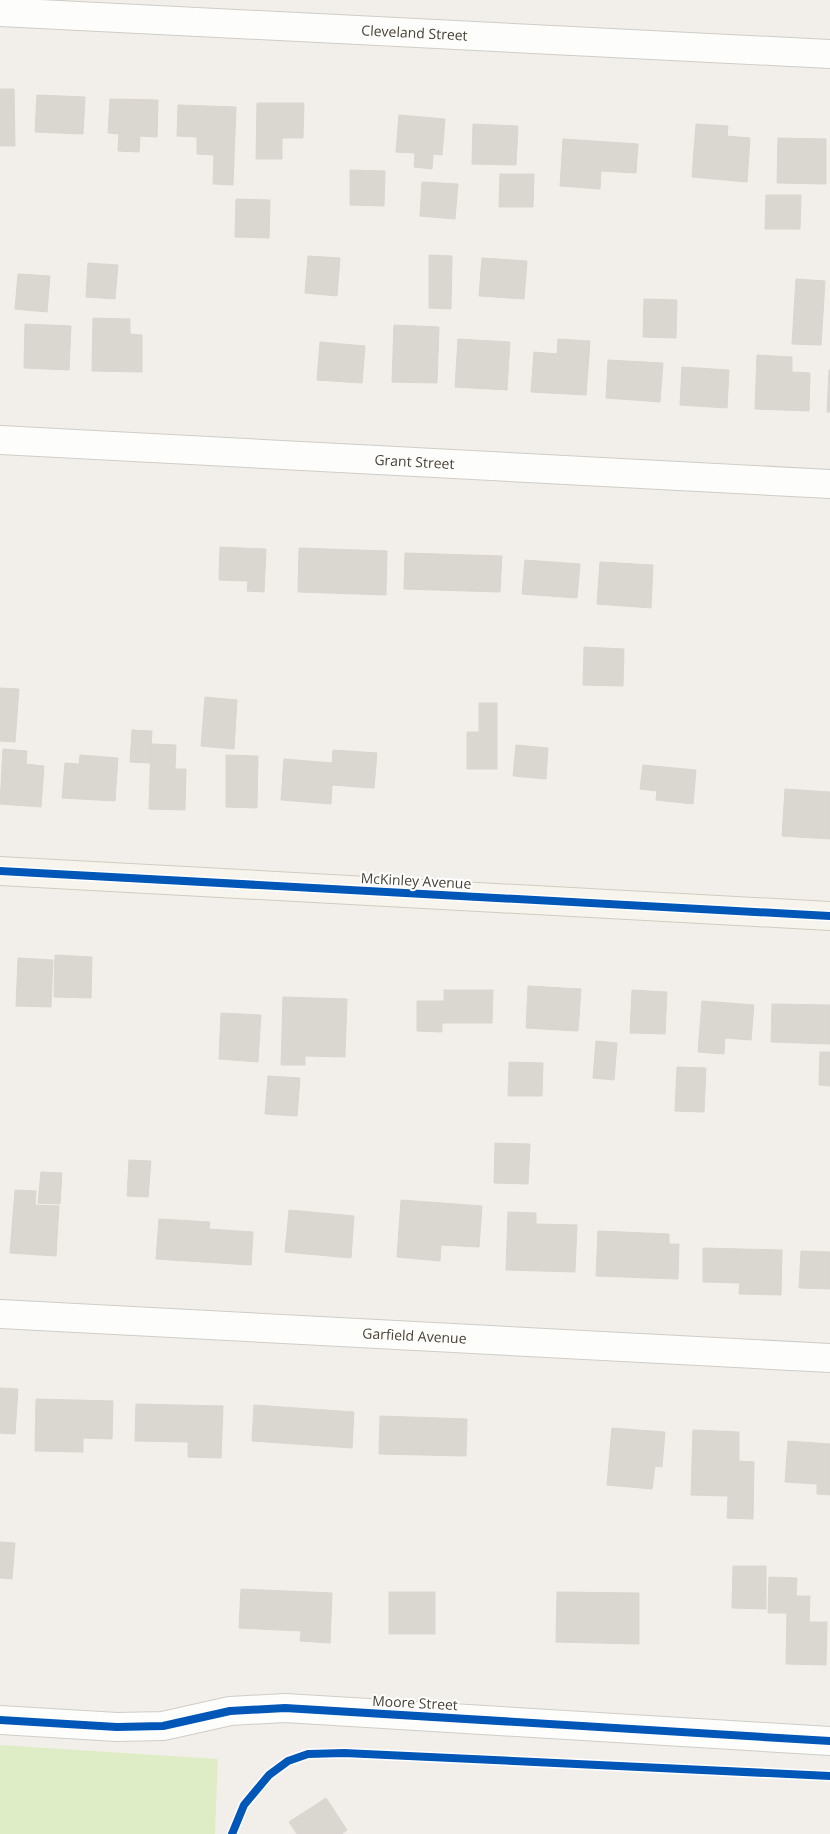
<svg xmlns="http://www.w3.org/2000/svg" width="830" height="1834" font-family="'Open Sans',sans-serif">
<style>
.green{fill:#dfedc7}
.building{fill:#dad6d0;stroke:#dad6cf}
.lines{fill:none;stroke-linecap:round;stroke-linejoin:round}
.street-casing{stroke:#d0cdc7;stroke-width:30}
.secondary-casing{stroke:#d1ccc0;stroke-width:30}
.street{stroke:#fdfdfc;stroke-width:28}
.secondary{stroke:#f7f4ee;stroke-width:28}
.cycleway-casing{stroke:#fff;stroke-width:11}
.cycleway{stroke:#0057b8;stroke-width:8}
.labels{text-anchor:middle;stroke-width:4;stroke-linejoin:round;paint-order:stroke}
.street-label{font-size:14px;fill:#484135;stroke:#fff}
</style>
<rect width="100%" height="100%" fill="#f2efea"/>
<path class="green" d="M 0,1745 L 218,1759 L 215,1834 L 0,1834 Z"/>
<path class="building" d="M 0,89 L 14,89 L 15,146 L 0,146 Z
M 37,95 L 85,97 L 83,134 L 35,132 Z
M 110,99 L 158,100 L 157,137 L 140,136 L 139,152 L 118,151 L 119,134 L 108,133 Z
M 257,103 L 304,103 L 303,138 L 282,138 L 282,159 L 256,159 Z
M 178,105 L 236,107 L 233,185 L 213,184 L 214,155 L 197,154 L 197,137 L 177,136 Z
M 399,115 L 445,119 L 442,155 L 433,154 L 432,169 L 414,167 L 415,153 L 396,152 Z
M 473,124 L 518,126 L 516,165 L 472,164 Z
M 696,124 L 728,126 L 727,136 L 750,138 L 747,182 L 692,177 Z
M 778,138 L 826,139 L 826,184 L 777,183 Z
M 563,139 L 638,144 L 636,173 L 601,171 L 600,189 L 560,186 Z
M 350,170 L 385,171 L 384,206 L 350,205 Z
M 500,174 L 534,174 L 533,207 L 499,207 Z
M 422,182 L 458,184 L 455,219 L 420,216 Z
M 766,195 L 801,195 L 800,229 L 765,229 Z
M 236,199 L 270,200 L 269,238 L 235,237 Z
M 429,255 L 452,256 L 451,309 L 429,308 Z
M 308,256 L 340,258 L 337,296 L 305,293 Z
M 482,258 L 527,261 L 524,299 L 479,296 Z
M 88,263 L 118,265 L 115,299 L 86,297 Z
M 18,274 L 50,276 L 47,312 L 15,309 Z
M 796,279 L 825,281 L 821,345 L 792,344 Z
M 644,299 L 677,300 L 676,338 L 643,337 Z
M 93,318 L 130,319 L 130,334 L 142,335 L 142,372 L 92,371 Z
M 25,324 L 71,326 L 69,370 L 24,368 Z
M 394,325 L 439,327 L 437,383 L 392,382 Z
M 458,339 L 510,342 L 507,390 L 455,387 Z
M 558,339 L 590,341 L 586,395 L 531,392 L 534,352 L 557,354 Z
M 320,342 L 365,346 L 362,383 L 317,380 Z
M 757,355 L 792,357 L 792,372 L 810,373 L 809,411 L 755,409 Z
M 608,360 L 663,363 L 660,402 L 606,398 Z
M 682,367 L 729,370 L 727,408 L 680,405 Z
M 829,370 L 830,370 L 830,412 L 827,412 Z
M 220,547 L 266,549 L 264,592 L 247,591 L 248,581 L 219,580 Z
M 299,548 L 387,551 L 386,595 L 298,592 Z
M 405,553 L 502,556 L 500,592 L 404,589 Z
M 525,560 L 580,564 L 577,598 L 522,594 Z
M 600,562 L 653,565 L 651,608 L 597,604 Z
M 584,647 L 624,649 L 623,686 L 583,685 Z
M 0,688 L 19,689 L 15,742 L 0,741 Z
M 205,697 L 237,700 L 234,749 L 201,746 Z
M 479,703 L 497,703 L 497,769 L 467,769 L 467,732 L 479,732 Z
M 132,730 L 152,731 L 150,763 L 130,762 Z
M 151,744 L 176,745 L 175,769 L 186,769 L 185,810 L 149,809 Z
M 516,745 L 548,748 L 546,779 L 513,776 Z
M 3,749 L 27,751 L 26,764 L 44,766 L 41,807 L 0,804 Z
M 333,750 L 377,753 L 374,788 L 332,785 L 331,804 L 281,800 L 284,759 L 332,763 Z
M 80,755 L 118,758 L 115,801 L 62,798 L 65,763 L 79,764 Z
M 226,755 L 258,756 L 257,808 L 226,807 Z
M 643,765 L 696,770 L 693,804 L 656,800 L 657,791 L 640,789 Z
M 785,789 L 830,792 L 830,839 L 782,836 Z
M 55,955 L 92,957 L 91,998 L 54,997 Z
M 18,958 L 53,960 L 51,1007 L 16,1006 Z
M 528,986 L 581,989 L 578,1031 L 526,1028 Z
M 444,990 L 493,990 L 492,1023 L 442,1023 L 442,1032 L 417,1031 L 417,1001 L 444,1001 Z
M 632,990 L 667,992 L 665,1034 L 630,1033 Z
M 283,997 L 347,999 L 345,1057 L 305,1056 L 305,1065 L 281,1065 Z
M 702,1001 L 754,1005 L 751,1040 L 725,1038 L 724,1054 L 698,1052 Z
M 772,1004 L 830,1005 L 830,1044 L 771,1042 Z
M 221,1013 L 261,1015 L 258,1062 L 219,1059 Z
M 596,1041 L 617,1043 L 614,1080 L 593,1078 Z
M 820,1052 L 830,1052 L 830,1086 L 819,1085 Z
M 509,1062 L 543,1063 L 542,1096 L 508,1096 Z
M 677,1067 L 706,1068 L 704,1112 L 675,1111 Z
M 268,1076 L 300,1078 L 297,1116 L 265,1114 Z
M 495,1143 L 530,1144 L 528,1184 L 494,1183 Z
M 129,1160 L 151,1161 L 148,1197 L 127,1196 Z
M 41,1172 L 62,1173 L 60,1204 L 38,1203 Z
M 15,1190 L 36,1191 L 35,1205 L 59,1206 L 56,1256 L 10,1253 Z
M 401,1200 L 482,1206 L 479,1247 L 441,1245 L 440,1261 L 397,1257 Z
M 289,1210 L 354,1216 L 351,1258 L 285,1252 Z
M 508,1212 L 536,1213 L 536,1224 L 577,1225 L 575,1272 L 506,1270 Z
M 159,1219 L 210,1222 L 209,1229 L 253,1232 L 251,1265 L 156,1259 Z
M 598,1231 L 669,1234 L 669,1244 L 679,1244 L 678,1279 L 596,1276 Z
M 703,1248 L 782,1250 L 781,1295 L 739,1294 L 740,1283 L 703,1282 Z
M 801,1251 L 830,1252 L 830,1289 L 799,1288 Z
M 0,1388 L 18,1389 L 15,1434 L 0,1433 Z
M 36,1399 L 113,1401 L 112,1439 L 83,1438 L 83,1452 L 35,1451 Z
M 136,1404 L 223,1406 L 221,1458 L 188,1457 L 188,1442 L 135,1441 Z
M 254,1405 L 354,1412 L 352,1448 L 252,1441 Z
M 380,1416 L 467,1419 L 466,1456 L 379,1454 Z
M 612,1428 L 665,1432 L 662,1467 L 655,1466 L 652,1489 L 607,1485 Z
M 693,1430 L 739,1432 L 739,1461 L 754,1462 L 753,1519 L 727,1518 L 728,1496 L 691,1495 Z
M 788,1441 L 830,1444 L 830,1495 L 817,1494 L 817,1484 L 785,1482 Z
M 0,1542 L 15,1543 L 12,1579 L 0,1578 Z
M 733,1566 L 766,1566 L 766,1609 L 732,1608 Z
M 769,1577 L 797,1578 L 796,1596 L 810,1596 L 809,1622 L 827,1622 L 826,1665 L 786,1664 L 787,1613 L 768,1613 Z
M 241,1589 L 332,1593 L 330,1643 L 300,1641 L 301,1631 L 239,1628 Z
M 389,1592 L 435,1592 L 435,1634 L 389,1634 Z
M 557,1592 L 639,1593 L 639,1644 L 556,1642 Z
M 326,1798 L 347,1830 L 342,1834 L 297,1834 L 289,1822 Z"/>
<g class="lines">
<g class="street-casing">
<g id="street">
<path id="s1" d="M 0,12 L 830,54"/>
<path id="s2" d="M 0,440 L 830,484"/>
<path id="s3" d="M 0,1314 L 830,1358"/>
<path d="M 0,1720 L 117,1727 L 163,1726 L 230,1711 L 285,1708 L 830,1741"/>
</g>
</g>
<g class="secondary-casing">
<path id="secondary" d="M 0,871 L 830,916"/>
</g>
<use href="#street" class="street"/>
<use href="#secondary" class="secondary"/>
<g class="cycleway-casing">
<path id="cycleway" d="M 0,871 L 830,916
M 0,1720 L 117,1727 L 163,1726 L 230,1711 L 285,1708 L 830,1741
M 232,1834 L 244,1805 L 269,1775 L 288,1761 L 308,1754 L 344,1753 L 830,1776"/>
</g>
<use href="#cycleway" class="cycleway"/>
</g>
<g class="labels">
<g class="street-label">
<text dy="5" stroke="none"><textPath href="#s1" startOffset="415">Cleveland Street</textPath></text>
<text dy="5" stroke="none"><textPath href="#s2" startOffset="415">Grant Street</textPath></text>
<text transform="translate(416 881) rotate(3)" y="5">McKinley Avenue</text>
<text dy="5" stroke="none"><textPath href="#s3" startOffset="415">Garfield Avenue</textPath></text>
<text transform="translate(415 1703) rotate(3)" y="5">Moore Street</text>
</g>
</g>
</svg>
